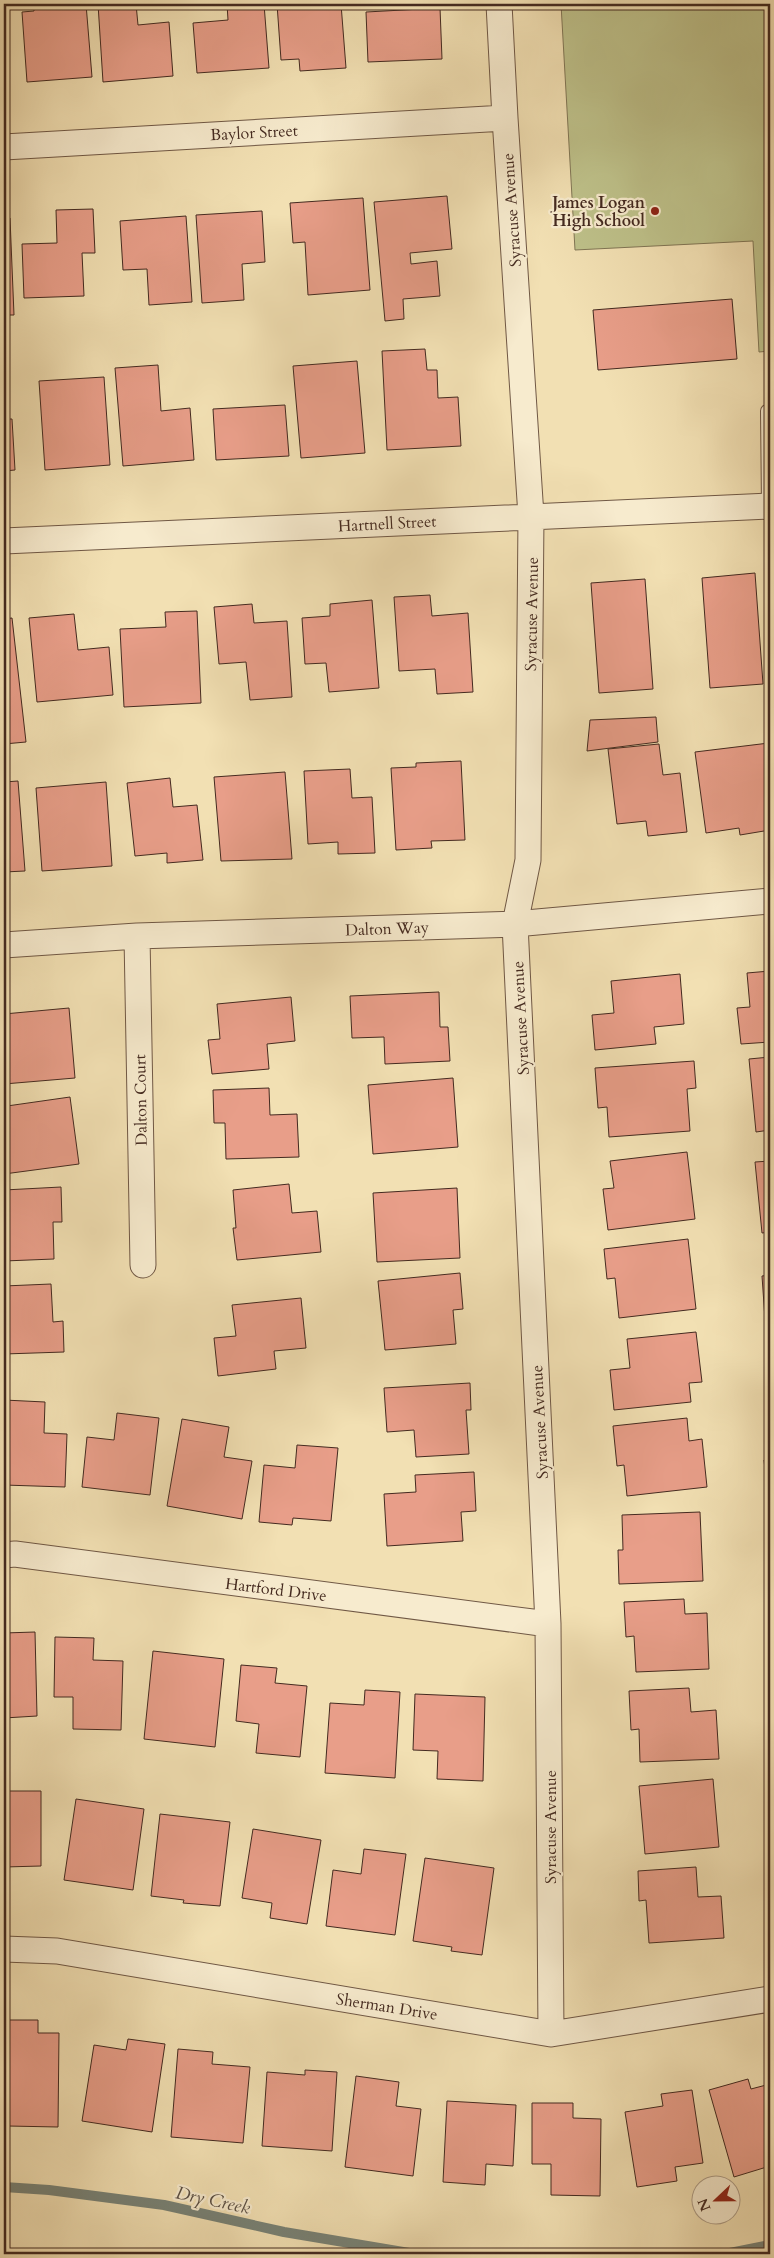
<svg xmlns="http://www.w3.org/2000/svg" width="774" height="2258" font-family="Cardo,serif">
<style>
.green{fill:#bec18a;stroke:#817655}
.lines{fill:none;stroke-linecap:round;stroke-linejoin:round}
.stream{stroke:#788276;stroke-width:10}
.building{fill:#e89e89;stroke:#442a20}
.lane-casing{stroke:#705845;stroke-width:14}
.street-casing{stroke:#705845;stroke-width:27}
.lane{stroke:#f7ebce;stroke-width:12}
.street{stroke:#f7ebce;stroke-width:25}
.poi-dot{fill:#8f2418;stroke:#f7ebce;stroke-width:2}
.labels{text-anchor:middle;stroke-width:4.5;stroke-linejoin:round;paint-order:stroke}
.street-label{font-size:16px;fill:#442a20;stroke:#f7ebce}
.poi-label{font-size:16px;font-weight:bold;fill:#442a20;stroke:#f7ebce;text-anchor:end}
.water-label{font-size:18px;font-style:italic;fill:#5a4f44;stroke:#f7ebce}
</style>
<rect width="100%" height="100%" fill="#f2e0b3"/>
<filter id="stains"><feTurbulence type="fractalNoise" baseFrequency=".004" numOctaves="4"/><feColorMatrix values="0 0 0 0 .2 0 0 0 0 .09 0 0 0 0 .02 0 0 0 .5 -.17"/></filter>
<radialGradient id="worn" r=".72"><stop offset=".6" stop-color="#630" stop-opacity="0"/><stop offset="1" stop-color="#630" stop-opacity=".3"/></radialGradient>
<path class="green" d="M 561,4 L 770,4 L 770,351 L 759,352 L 753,241 L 575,250 Z"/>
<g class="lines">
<path class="stream" d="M 4,2187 L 49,2190 L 164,2205 L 284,2232 L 415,2254
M 725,2254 L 770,2245"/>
</g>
<path class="building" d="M 34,4 L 86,4 L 92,77 L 27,82 L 22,12 L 34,11 Z
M 98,4 L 136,4 L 138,25 L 169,22 L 173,76 L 103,82 Z
M 227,4 L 264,4 L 269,68 L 197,73 L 193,23 L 228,20 Z
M 277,4 L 341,4 L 346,68 L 300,71 L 299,59 L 281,60 Z
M 440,8 L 442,59 L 368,62 L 366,12 Z
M 447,196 L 452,249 L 410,253 L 411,264 L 437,261 L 440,296 L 403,299 L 404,319 L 385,321 L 374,202 Z
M 363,198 L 370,290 L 308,295 L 305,242 L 293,243 L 290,203 Z
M 93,209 L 95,253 L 82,253 L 84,296 L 24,298 L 22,244 L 57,243 L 56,210 Z
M 262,211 L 265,262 L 242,264 L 244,300 L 202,303 L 196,215 Z
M 186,216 L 192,302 L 149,305 L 147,269 L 123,270 L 120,221 Z
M 10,218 L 14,315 L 4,315 L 4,219 Z
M 732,299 L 737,359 L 598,370 L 593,310 Z
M 425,349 L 427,370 L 437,370 L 438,398 L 458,397 L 461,446 L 387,450 L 382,351 Z
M 357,361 L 365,453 L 301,458 L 293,366 Z
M 158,365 L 161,411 L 190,408 L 194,460 L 123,466 L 115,368 Z
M 104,377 L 110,465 L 45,470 L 39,381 Z
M 285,405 L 289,456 L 216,460 L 213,409 Z
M 4,419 L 12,419 L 15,470 L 4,471 Z
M 755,573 L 763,684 L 710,688 L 702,578 Z
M 645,579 L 653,689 L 599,693 L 591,583 Z
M 430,595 L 432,616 L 468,613 L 473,692 L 437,694 L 435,669 L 399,671 L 394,597 Z
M 372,600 L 379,688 L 329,692 L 326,663 L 305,664 L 302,618 L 330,616 L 330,604 Z
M 252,604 L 254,623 L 287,621 L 292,697 L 250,700 L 246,662 L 219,664 L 214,607 Z
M 197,611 L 201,703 L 124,707 L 120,629 L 166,627 L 165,612 Z
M 74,614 L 78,650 L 109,647 L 113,695 L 37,702 L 29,618 Z
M 12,618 L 26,742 L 4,744 L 4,619 Z
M 656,717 L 658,742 L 587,751 L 590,720 Z
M 769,743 L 770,830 L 740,835 L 739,828 L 706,833 L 695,752 Z
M 659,744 L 663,775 L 680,773 L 687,832 L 648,836 L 646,821 L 617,824 L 608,749 Z
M 461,761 L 465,840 L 431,841 L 432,848 L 396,850 L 391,768 L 416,767 L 416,763 Z
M 350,769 L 352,798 L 372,797 L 375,853 L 338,854 L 338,842 L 308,844 L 304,771 Z
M 285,772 L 292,859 L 221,861 L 214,777 Z
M 170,778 L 173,807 L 197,805 L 203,860 L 167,863 L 167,853 L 135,856 L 127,783 Z
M 18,781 L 25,871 L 4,872 L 4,782 Z
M 106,782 L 112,866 L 42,871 L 36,788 Z
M 770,971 L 770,1042 L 741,1044 L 737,1008 L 750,1007 L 747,973 Z
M 680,974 L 684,1024 L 654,1027 L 656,1044 L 595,1050 L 592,1015 L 614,1013 L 611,981 Z
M 439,992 L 440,1027 L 448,1027 L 450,1061 L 385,1064 L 384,1037 L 352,1038 L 350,996 Z
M 291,997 L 295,1041 L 267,1044 L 269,1069 L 212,1074 L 208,1040 L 220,1039 L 217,1004 Z
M 69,1008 L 75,1078 L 4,1084 L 4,1014 Z
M 770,1057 L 770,1130 L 756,1132 L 749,1059 Z
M 694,1061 L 696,1088 L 687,1089 L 690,1131 L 609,1137 L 607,1107 L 598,1108 L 595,1068 Z
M 453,1078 L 458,1147 L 373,1154 L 368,1085 Z
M 269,1088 L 270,1115 L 297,1114 L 299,1157 L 226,1159 L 225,1123 L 214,1123 L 213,1090 Z
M 70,1097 L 79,1164 L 4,1174 L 4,1128 L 9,1127 L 7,1106 Z
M 687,1152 L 695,1219 L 608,1230 L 603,1189 L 614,1188 L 610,1161 Z
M 770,1161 L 770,1232 L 762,1233 L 755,1162 Z
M 289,1184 L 292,1213 L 317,1211 L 321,1252 L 237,1260 L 233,1228 L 236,1228 L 233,1190 Z
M 61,1187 L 62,1222 L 53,1222 L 54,1259 L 4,1261 L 4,1190 Z
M 457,1188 L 460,1258 L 377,1262 L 373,1193 Z
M 688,1239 L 696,1309 L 619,1318 L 615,1278 L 607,1279 L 604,1249 Z
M 460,1273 L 463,1309 L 453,1310 L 456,1344 L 385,1350 L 378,1281 Z
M 770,1275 L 770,1319 L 765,1319 L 762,1276 Z
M 51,1284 L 53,1322 L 63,1321 L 64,1352 L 4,1354 L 4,1286 Z
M 301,1298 L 306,1348 L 274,1351 L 276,1369 L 218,1376 L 214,1338 L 236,1336 L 232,1305 Z
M 696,1332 L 702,1382 L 689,1383 L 691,1402 L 614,1410 L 610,1370 L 630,1368 L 627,1339 Z
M 770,1349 L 770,1390 L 769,1390 L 766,1350 Z
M 470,1383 L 471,1410 L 466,1410 L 469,1454 L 416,1457 L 414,1430 L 387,1432 L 384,1388 Z
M 4,1400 L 45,1402 L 44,1433 L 67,1434 L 65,1487 L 4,1485 Z
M 117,1413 L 159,1418 L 150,1495 L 82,1487 L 87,1437 L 114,1440 Z
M 687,1418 L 689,1441 L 702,1439 L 707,1487 L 627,1496 L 624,1465 L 617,1466 L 613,1426 Z
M 182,1419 L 229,1427 L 224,1457 L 252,1461 L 242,1519 L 167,1506 Z
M 297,1445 L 338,1448 L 331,1521 L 293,1518 L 292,1525 L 259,1522 L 264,1465 L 295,1468 Z
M 770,1459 L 770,1507 L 769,1507 L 764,1460 Z
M 474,1472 L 476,1511 L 461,1512 L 463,1541 L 387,1546 L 384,1494 L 416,1492 L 415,1475 Z
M 700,1512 L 703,1581 L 619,1584 L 618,1550 L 623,1550 L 622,1515 Z
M 684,1599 L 685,1614 L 707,1613 L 709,1669 L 636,1672 L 634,1636 L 626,1637 L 624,1602 Z
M 35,1632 L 37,1716 L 4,1718 L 4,1633 Z
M 55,1637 L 94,1638 L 93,1660 L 123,1661 L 121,1730 L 73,1729 L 73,1697 L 54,1697 Z
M 153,1651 L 224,1659 L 215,1747 L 144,1739 Z
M 241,1665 L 277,1668 L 275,1683 L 307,1686 L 300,1757 L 256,1753 L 259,1724 L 236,1721 Z
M 689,1688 L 691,1712 L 716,1710 L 719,1759 L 640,1762 L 639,1729 L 631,1730 L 629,1691 Z
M 365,1690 L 400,1692 L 395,1778 L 325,1773 L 330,1703 L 364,1705 Z
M 415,1694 L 485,1697 L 483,1781 L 437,1779 L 438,1751 L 413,1750 Z
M 713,1779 L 719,1847 L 645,1854 L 639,1786 Z
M 4,1791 L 41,1791 L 41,1866 L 4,1867 Z
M 76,1799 L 144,1809 L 133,1890 L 64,1880 Z
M 160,1814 L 230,1822 L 220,1906 L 183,1903 L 184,1900 L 151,1896 Z
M 253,1829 L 321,1840 L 307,1924 L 270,1918 L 272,1903 L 242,1898 Z
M 364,1849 L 406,1854 L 395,1935 L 326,1926 L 333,1870 L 361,1874 Z
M 425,1858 L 494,1868 L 482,1955 L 451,1951 L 452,1947 L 413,1941 Z
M 696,1867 L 698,1897 L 721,1896 L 724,1938 L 649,1943 L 646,1900 L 639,1901 L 638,1871 Z
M 4,2020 L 38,2020 L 38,2033 L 59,2033 L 58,2127 L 8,2126 L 9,2083 L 4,2082 Z
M 128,2039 L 165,2044 L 152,2132 L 82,2121 L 94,2045 L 126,2050 Z
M 178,2049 L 213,2052 L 212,2064 L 250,2067 L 243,2143 L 171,2137 Z
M 305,2070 L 337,2072 L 332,2151 L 262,2146 L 267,2072 L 305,2075 Z
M 356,2076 L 399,2082 L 396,2106 L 421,2109 L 413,2176 L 345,2167 Z
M 748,2079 L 751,2089 L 770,2084 L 770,2166 L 734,2177 L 709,2090 Z
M 692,2090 L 703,2163 L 675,2167 L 677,2181 L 637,2187 L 625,2112 L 663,2106 L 661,2094 Z
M 447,2101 L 516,2105 L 513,2166 L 486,2164 L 485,2185 L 443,2182 Z
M 532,2103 L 573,2103 L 573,2118 L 601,2119 L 600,2196 L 551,2195 L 551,2164 L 532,2164 Z"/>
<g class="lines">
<g class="lane-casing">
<path id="lane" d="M 767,411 L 768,506"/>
</g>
<g class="street-casing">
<path id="street" d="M 499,4 L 505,118 L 531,516 L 528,860 L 515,924 L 548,1624 L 551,2034
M 4,147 L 505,118
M 4,541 L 770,506
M 137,936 L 143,1265
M 4,945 L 137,936 L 515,924 L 770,901
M 4,1555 L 15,1554 L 548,1624
M 4,1949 L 57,1951 L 551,2034 L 770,1999"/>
</g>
<use href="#lane" class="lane"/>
<use href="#street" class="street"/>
</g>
<circle class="poi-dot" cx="655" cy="211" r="5"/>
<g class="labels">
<g class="street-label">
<text transform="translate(254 132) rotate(-3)" y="6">Baylor Street</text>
<text transform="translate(511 210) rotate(-94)" y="6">Syracuse Avenue</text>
<text transform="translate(387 523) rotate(-3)" y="6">Hartnell Street</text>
<text transform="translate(531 614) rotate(-89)" y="6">Syracuse Avenue</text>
<text transform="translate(387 928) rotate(-2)" y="6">Dalton Way</text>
<text transform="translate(520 1018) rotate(-93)" y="6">Syracuse Avenue</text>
<text transform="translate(140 1100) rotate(-91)" y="6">Dalton Court</text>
<text transform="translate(539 1422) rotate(-93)" y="6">Syracuse Avenue</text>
<text transform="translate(276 1589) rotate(7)" y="6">Hartford Drive</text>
<text transform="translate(550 1827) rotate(-90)" y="6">Syracuse Avenue</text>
<text transform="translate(387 2006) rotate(9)" y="6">Sherman Drive</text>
</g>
<g class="poi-label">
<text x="645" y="208">James Logan<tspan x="645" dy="18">High School</tspan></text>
</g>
<g class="water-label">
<text transform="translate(213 2200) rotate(12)" y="6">Dry Creek</text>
</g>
</g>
<rect width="774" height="2258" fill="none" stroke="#f2e0b3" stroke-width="20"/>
<rect x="5" y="5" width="764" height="2248" fill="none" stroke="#442a20" stroke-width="2.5"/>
<rect x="10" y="10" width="754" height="2238" fill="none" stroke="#442a20"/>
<g transform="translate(716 2200) rotate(248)"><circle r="24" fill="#f7ebce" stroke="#af9e88"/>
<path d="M0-4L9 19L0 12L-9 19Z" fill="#8f2418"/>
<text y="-8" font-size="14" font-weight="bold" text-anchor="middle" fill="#442a20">N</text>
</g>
<rect width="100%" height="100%" filter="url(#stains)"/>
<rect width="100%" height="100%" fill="url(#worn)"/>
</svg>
